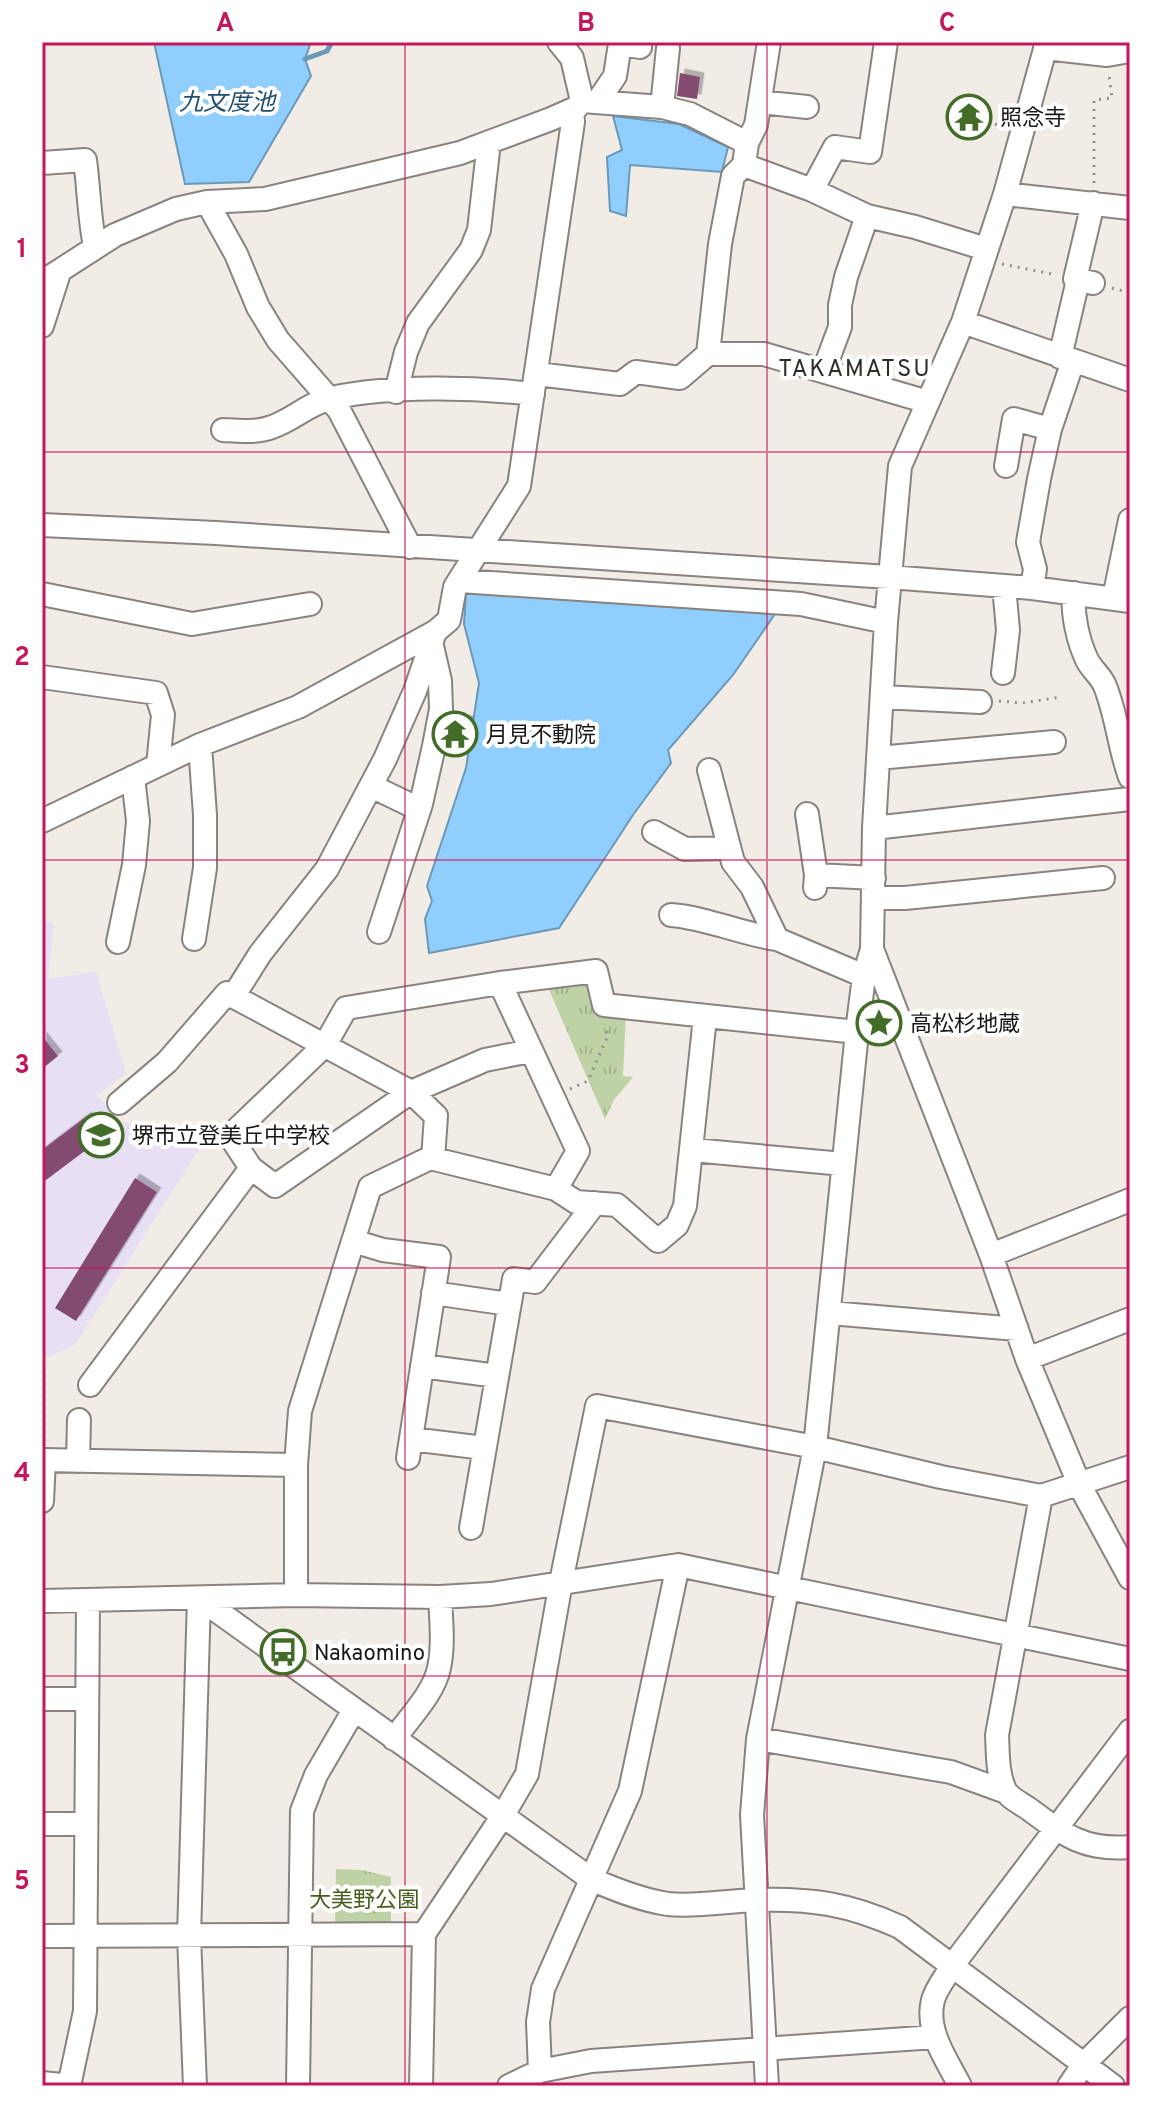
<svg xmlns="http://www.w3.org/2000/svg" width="1172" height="2128" font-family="Overpass,'Noto Sans JP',sans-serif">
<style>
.education{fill:#e7dff4}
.grass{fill:url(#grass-tufts)}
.water{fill:#90cffd;stroke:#6c98b7;stroke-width:2}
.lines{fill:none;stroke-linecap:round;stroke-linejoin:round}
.stream{stroke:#6c98b7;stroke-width:5}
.building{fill:#844c72;filter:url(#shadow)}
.minor-casing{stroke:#88837e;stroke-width:26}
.path{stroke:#938f8c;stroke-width:3;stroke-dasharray:2 6;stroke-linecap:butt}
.minor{stroke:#fff;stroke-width:22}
.grid{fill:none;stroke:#c2185b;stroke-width:2;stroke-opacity:0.55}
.labels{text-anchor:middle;stroke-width:8;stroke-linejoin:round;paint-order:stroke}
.poi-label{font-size:22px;fill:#181615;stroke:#fff;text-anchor:start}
.park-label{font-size:22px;fill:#465e1b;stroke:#fff}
.water-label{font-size:24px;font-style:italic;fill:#1f4e6d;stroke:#fff}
.neighbourhood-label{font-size:24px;letter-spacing:2px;fill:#302b27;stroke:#fff}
.neatline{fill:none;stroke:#c2185b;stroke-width:3}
.grid-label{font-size:26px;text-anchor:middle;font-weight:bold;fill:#c2185b}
</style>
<defs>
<pattern id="grass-tufts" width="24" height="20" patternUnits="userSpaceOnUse" patternTransform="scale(2)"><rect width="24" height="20" fill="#bed2a5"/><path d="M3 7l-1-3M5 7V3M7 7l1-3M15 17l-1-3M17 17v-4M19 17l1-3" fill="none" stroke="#a3b48d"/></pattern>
<filter id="shadow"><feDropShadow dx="4.5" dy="-4.5" stdDeviation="0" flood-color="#0004"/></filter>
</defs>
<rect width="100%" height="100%" fill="#f2ece7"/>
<path class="education" d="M 42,921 L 54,923 L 48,979 L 96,972 L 126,1073 L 97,1095 L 119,1120 L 199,1149 L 75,1345 L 42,1359 Z"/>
<path class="grass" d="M 588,980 L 626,1013 L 623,1076 L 633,1077 L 614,1100 L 605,1119 L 547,985 Z
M 336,1869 L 362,1870 L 391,1877 L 391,1927 L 335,1927 Z"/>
<path class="water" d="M 154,42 L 311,42 L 305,59 L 311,76 L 249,182 L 185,184 Z
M 613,116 L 679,124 L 728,147 L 722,172 L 630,165 L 626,216 L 610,211 L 607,157 L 622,150 Z
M 466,593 L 775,614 L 733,675 L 668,750 L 671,763 L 633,815 L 559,928 L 429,953 L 425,919 L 432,901 L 427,886 L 466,768 L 479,683 L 464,624 Z"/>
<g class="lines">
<path class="stream" d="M 305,59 L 327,51 L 332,42"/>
</g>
<path class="building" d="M 680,73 L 700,77 L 697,99 L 677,96 Z
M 454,718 L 469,720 L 464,752 L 448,749 Z
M 42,1036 L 58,1056 L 42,1069 Z
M 87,1116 L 100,1132 L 94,1137 L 98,1141 L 42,1183 L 42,1150 Z
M 135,1178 L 157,1192 L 76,1321 L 55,1308 Z"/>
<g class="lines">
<g class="minor-casing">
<path id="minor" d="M 559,42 L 572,58 L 582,101
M 1045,48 L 1107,55 L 1130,51
M 598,101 L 615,76 L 620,44 L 640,47
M 760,102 L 807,107
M 662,107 L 668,48
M 747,143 L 756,125 L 769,42
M 42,163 L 85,160 C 89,189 89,217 95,246
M 744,165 L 812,190 L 867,216 L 915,227 L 986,249
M 812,190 L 835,147 L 870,152 L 886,42
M 1005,194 L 1130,208
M 207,202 L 236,254 L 258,307 L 278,340 L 339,410 L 410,547
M 1075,279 L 1093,203
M 42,282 L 115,235 L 176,209 L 207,202 L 265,199 L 460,153 L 551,119 L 576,108 L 582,101 L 662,107 L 690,114 L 747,143 L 744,165 L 733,176 L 720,244 L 708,354 L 680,378 L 636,372 L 620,384 L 537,374
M 963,322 L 1130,380
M 42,326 L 59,273
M 708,354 L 764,354 L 928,402
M 1060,357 L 1078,280 L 1093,283
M 824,370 L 840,327 L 840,305 L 846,277 L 867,216
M 396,392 L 406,352 L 418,323 L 471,250 L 479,230 L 489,142
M 223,430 C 239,431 256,433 272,427 C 293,420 309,403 332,398 C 391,385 473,387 533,394
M 1006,466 L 1014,419 L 1050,429
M 42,525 L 216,533 L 889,577 L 1032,588 L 1130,601
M 460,581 L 801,604 L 886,622
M 1032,588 L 1035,569 L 1028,542 L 1039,479 L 1050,429 L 1073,361
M 1074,593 C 1072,614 1078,641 1087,660 C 1092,670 1101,676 1105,686 C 1117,716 1119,747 1130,777
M 42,594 L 192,624 L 310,604
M 1114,598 L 1130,520
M 1003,673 L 1008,630 L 1004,586
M 42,677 L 156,693 L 163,715 L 158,765
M 882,697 L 980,702
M 878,758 L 1054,742
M 709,770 L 733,862 L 752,887 L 777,939 L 864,976
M 371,786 L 419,809
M 807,814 L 816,875 L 815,888
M 42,821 L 200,745 L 298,707 L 435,632 L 449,620 L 455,587 L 519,486 L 573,122 L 572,110
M 874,828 L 1130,799
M 654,832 L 685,849 L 729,848
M 816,875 L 874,878
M 874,898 L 905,898 L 1103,878
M 671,915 C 708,918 741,934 777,939
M 379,932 L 421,804 L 434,746 L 441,709 L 440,681 L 432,646
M 194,939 L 205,868 L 205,815 L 200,745
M 118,942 L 134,865 L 138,821 L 133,777
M 872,949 L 991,1255 L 1027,1359 L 1080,1486 L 1130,1578
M 500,983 L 578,1151 L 556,1189
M 233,997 L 260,954 L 327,869 L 385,759 L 415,691 L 435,632
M 530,1051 L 485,1060 L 411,1092 L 275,1186 L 251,1168 L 230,1136 L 325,1045 L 346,1008 L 500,983 L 596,971 L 604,1005 L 857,1032
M 119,1103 L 167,1062 L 227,993 L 411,1092 L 436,1116 L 433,1159
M 693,1150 L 843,1164
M 353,1241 L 383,1250 L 439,1257 L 408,1458
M 991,1255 L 1130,1200
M 433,1293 L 509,1304
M 830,1313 L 1017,1329
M 1027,1359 L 1130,1319
M 422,1366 L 497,1376
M 90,1385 L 251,1168
M 411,1439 L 484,1448
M 78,1461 L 79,1420
M 1041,1496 L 997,1735 C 998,1753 997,1773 1005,1790 C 1009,1798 1022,1804 1029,1809 C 1064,1835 1085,1851 1130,1847
M 42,1501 L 44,1460 L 296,1465
M 471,1528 L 514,1279 L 535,1282 L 595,1203
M 296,1595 L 296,1465 L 300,1411 L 370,1187 L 430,1158 L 556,1189 L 576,1202 L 617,1205 L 658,1241 L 677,1225 L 685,1206 L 705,1017
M 199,1598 L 591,1879 C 616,1890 641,1900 668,1904 C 696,1907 727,1901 755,1900 C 811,1898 849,1904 900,1927 L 1113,2086
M 42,1601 L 296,1595 L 440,1597 L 491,1594 L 678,1565 L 1130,1659
M 42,1699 L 87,1699
M 394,1739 C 409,1718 434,1693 439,1668 C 444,1645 441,1621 440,1597
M 758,1739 L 951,1772 L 1006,1792
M 42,1824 L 85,1824
M 42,1936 L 424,1934 L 502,1817 L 527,1774 L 561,1582 L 597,1406 L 815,1447 L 941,1477 L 1041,1496 L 1130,1467
M 540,2071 L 538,2022 L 543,1989 L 630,1791 L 678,1565
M 42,2083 L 71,2086
M 69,2086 L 85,2011 L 88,1601
M 195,2086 L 189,1936 L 199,1598
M 298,2086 L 302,1811 L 316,1775 L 354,1710
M 421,2086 L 424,1934
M 509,2086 L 540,2071 L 591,2061 L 935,2037
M 767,2086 L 752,1815 L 758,1739 L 815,1447 L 857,1032 L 864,976 L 872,949 L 874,828 L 886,622 L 900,466 L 963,322 L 1005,194 L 1047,42
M 960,2086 C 947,2060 925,2031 933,2000 C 936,1989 946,1976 952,1966 L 1130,1731
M 1069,2086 L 1083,2065 L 1130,2018"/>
</g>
<path class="path" d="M 995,124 L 1005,128
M 1094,183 L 1094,100 L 1112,98 L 1109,75
M 1002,264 L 1057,275
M 1112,288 L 1130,293
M 999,701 L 1022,703 L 1061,697
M 570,1089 L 588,1081 L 608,1035 L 605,1025
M 44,1440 L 44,1373"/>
<use href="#minor" class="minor"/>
</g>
<path class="grid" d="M 405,42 L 405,2086M 767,42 L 767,2086M 42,452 L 1130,452M 42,860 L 1130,860M 42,1268 L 1130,1268M 42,1676 L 1130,1676"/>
<defs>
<g id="temple-ring" transform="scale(2.3)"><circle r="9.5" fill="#fff" stroke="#436c28" stroke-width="1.5"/><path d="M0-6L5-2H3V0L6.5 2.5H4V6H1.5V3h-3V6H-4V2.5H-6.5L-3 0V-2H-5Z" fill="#436c28"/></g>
<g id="sight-ring" transform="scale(2.3)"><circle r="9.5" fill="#fff" stroke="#436c28" stroke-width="1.5"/><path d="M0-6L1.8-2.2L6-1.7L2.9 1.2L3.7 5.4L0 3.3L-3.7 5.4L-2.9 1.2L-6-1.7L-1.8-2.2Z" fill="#436c28"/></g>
<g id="school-ring" transform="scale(2.3)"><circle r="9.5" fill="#fff" stroke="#436c28" stroke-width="1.5"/><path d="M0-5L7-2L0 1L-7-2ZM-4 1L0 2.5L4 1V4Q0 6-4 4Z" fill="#436c28"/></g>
<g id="bus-ring" transform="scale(2.3)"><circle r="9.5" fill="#fff" stroke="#436c28" stroke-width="1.5"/><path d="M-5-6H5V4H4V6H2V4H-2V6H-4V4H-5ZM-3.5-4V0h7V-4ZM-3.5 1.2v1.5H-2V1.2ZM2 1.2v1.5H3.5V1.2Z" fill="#436c28"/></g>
</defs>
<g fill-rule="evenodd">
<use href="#temple-ring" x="969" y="117"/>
<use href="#temple-ring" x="455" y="734"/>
<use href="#sight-ring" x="879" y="1023"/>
<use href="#school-ring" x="101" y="1135"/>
<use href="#bus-ring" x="283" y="1652"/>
</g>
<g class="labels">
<g class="poi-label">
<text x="1000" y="125">照念寺</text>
<text x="486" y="742">月見不動院</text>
<text x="910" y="1031">高松杉地蔵</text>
<text x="132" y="1143">堺市立登美丘中学校</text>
<text x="314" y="1660">Nakaomino</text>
</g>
<g class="park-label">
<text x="364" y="1907">大美野公園</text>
</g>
<g class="water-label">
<text x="227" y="110">九文度池</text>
</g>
<g class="neighbourhood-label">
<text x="855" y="376">TAKAMATSU</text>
</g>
</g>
<rect width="1172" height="2128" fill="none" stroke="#ffffff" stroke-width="88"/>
<rect x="44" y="44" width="1084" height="2040" class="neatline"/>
<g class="grid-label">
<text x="225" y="31">A</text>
<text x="586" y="31">B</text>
<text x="947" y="31">C</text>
<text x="22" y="257">1</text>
<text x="22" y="665">2</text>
<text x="22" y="1073">3</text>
<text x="22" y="1481">4</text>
<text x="22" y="1889">5</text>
</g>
</svg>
